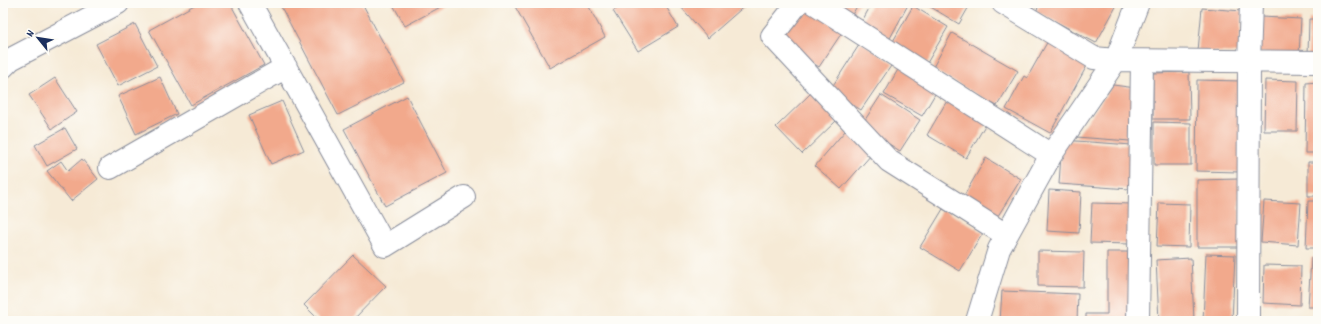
<svg xmlns="http://www.w3.org/2000/svg" width="1321" height="324" font-family="Dekko,sans-serif">
<style>
.building{fill:#f2a98c}
.lines{fill:none;stroke-linecap:round;stroke-linejoin:round}
.minor-casing{stroke:#888c9a;stroke-width:24}
.minor{stroke:#fff;stroke-width:22}
</style>
<rect width="100%" height="100%" fill="#fdfcf7"/>
<filter id="ink" filterUnits="userSpaceOnUse"><feTurbulence type="fractalNoise" baseFrequency=".025" numOctaves="2"/><feDisplacementMap in="SourceGraphic" scale="8" xChannelSelector="R" yChannelSelector="G"/><feConvolveMatrix kernelMatrix="1 2 1 2 8 2 1 2 1" color-interpolation-filters="sRGB"/></filter>
<filter id="wash" filterUnits="userSpaceOnUse"><feTurbulence type="fractalNoise" baseFrequency=".012" numOctaves="4" result="noise"/><feDisplacementMap in="SourceGraphic" scale="16" xChannelSelector="R" yChannelSelector="G"/><feGaussianBlur stdDeviation="0.9" result="paint"/><feColorMatrix in="noise" values="0 0 0 0 0 0 0 0 0 0 0 0 0 0 0 0 0 1.4 0 .05"/><feComposite in="paint" operator="in"/></filter>
<g filter="url(#wash)">
<rect width="100%" height="100%" fill="#f6ead6"/>
<g id="blocks">
<path class="building" d="M 198,3 L 230,3 L 264,65 L 191,105 L 149,30 Z
M 279,3 L 362,3 L 404,82 L 338,115 Z
M 392,3 L 448,3 L 405,26 Z
M 513,3 L 587,3 L 605,37 L 550,68 Z
M 627,3 L 664,3 L 678,27 L 638,51 L 613,11 Z
M 685,3 L 748,3 L 708,38 L 681,7 Z
M 803,3 L 845,28 L 819,67 L 778,40 Z
M 824,3 L 859,3 L 850,18 Z
M 872,3 L 909,3 L 889,40 L 860,25 Z
M 924,3 L 971,3 L 959,24 Z
M 1041,3 L 1118,3 L 1096,43 L 1036,11 Z
M 913,6 L 948,27 L 927,63 L 892,43 Z
M 1202,8 L 1242,11 L 1239,53 L 1198,51 Z
M 1261,17 L 1301,19 L 1299,55 L 1259,53 Z
M 1309,19 L 1318,19 L 1318,56 L 1308,55 Z
M 135,24 L 157,66 L 118,86 L 96,44 Z
M 952,33 L 1018,71 L 997,106 L 932,69 Z
M 1049,39 L 1089,62 L 1050,133 L 1006,109 L 1024,76 L 1027,78 Z
M 861,42 L 893,63 L 861,110 L 830,90 Z
M 900,66 L 938,89 L 922,116 L 884,94 Z
M 1189,72 L 1190,119 L 1153,119 L 1153,73 Z
M 160,77 L 177,114 L 136,134 L 118,96 Z
M 55,78 L 77,112 L 52,129 L 29,95 Z
M 1197,80 L 1242,81 L 1240,172 L 1196,171 Z
M 1265,80 L 1298,81 L 1297,131 L 1264,131 Z
M 1318,82 L 1318,153 L 1305,153 L 1306,83 Z
M 1113,85 L 1136,88 L 1130,141 L 1076,137 Z
M 811,93 L 837,120 L 802,154 L 776,127 Z
M 881,95 L 920,120 L 900,151 L 861,126 Z
M 407,96 L 447,173 L 385,206 L 344,129 Z
M 948,99 L 987,122 L 966,158 L 927,135 Z
M 282,101 L 304,150 L 271,164 L 249,115 Z
M 1154,122 L 1191,123 L 1191,165 L 1154,165 Z
M 65,128 L 77,149 L 47,166 L 35,145 Z
M 845,131 L 872,154 L 841,189 L 815,166 Z
M 1062,140 L 1132,145 L 1129,189 L 1059,184 Z
M 986,158 L 1021,179 L 996,219 L 962,199 Z
M 82,159 L 98,179 L 71,201 L 47,171 L 61,161 L 68,171 Z
M 1308,162 L 1318,162 L 1318,196 L 1308,196 Z
M 1239,179 L 1240,247 L 1197,247 L 1197,180 Z
M 1049,190 L 1081,192 L 1079,233 L 1047,231 Z
M 1264,201 L 1301,203 L 1298,245 L 1261,242 Z
M 1308,201 L 1318,201 L 1318,248 L 1306,248 Z
M 1092,203 L 1132,204 L 1130,244 L 1090,243 Z
M 1159,203 L 1190,204 L 1189,247 L 1157,246 Z
M 943,209 L 983,233 L 960,271 L 920,247 Z
M 1038,251 L 1084,252 L 1083,287 L 1038,286 Z
M 1107,252 L 1130,252 L 1128,321 L 1086,321 L 1086,314 L 1107,314 Z
M 1206,254 L 1235,255 L 1232,321 L 1203,321 Z
M 353,255 L 386,286 L 352,321 L 320,321 L 304,305 Z
M 1191,258 L 1194,320 L 1159,321 L 1156,260 Z
M 1311,258 L 1318,258 L 1318,307 L 1308,307 Z
M 1264,265 L 1301,266 L 1300,305 L 1263,303 Z
M 1002,291 L 1078,294 L 1077,321 L 1000,321 Z"/>
</g>
</g>
<g filter="url(#ink)">
<use href="#blocks" fill-opacity="0" stroke="#888c9a" stroke-width="1"/>
<g class="lines">
<g class="minor-casing">
<path id="minor" d="M 250,3 L 385,246 L 464,197
M 798,3 L 772,36 L 889,161 L 1006,235
M 814,3 L 1051,155
M 1003,3 L 1094,58 L 1116,60 L 1318,62
M 3,67 L 11,59 L 118,3
M 110,168 L 286,67
M 977,321 L 999,249 L 1051,155 L 1116,60 L 1138,3
M 1138,321 L 1142,61
M 1248,321 L 1249,62 L 1251,3"/>
</g>
<use href="#minor" class="minor"/>
</g>
</g>
<rect width="1321" height="324" fill="none" stroke="#fdfcf7" stroke-width="16"/>
<g transform="translate(38 38) rotate(300)" stroke="#fdfcf7" stroke-width="3" paint-order="stroke">
<path d="M0-3L7 15L0 10L-7 15Z" fill="#1b2f5e"/>
<text y="-6" font-size="11" font-weight="bold" text-anchor="middle" fill="#1b2f5e">N</text>
</g>
</svg>
